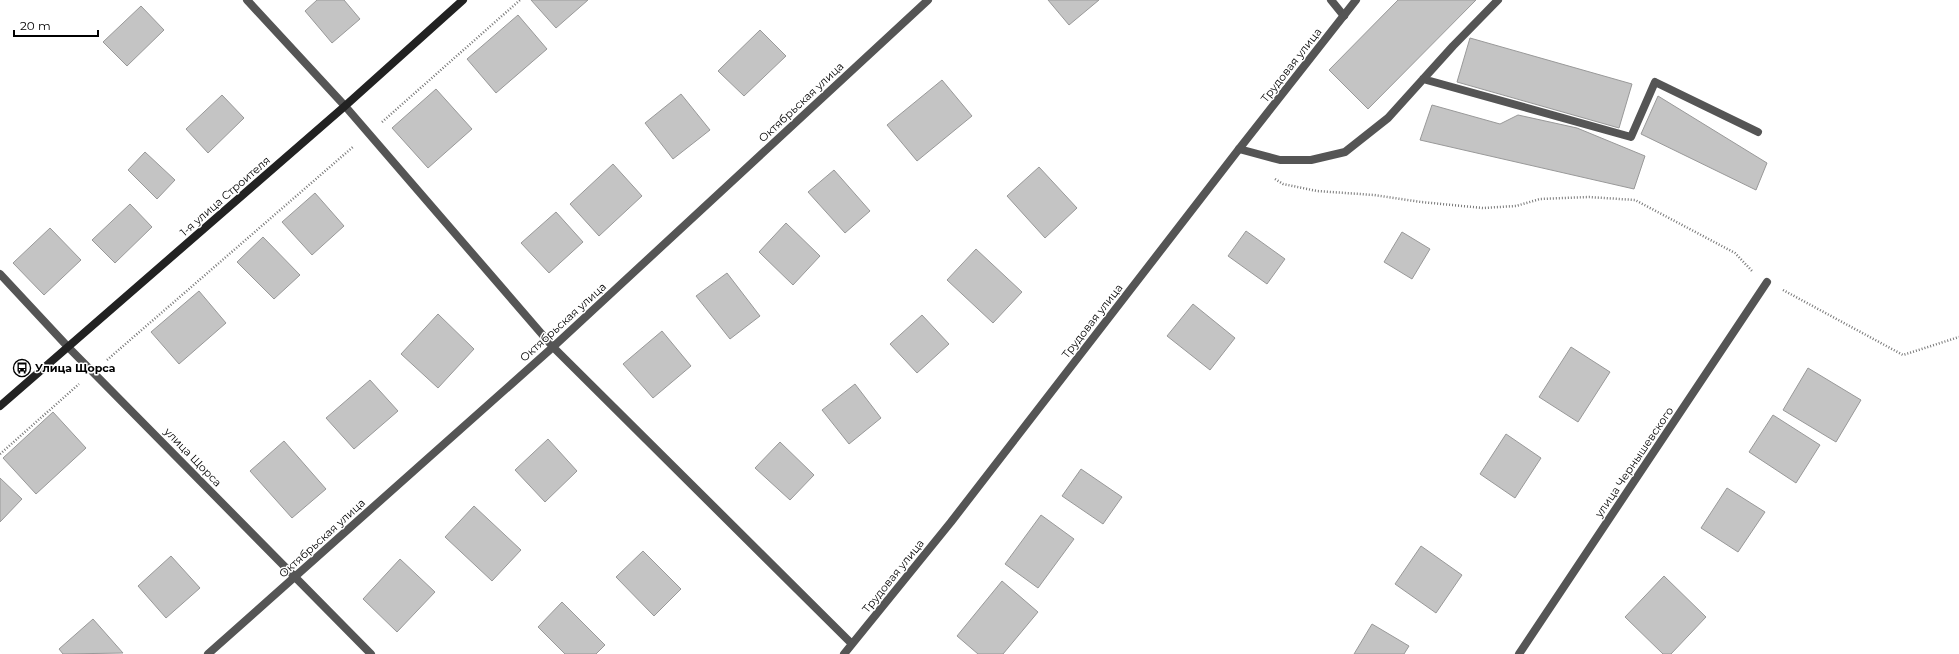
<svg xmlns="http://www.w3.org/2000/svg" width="1959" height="654" font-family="Montserrat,sans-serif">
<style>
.building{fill:#c4c4c4;stroke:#999}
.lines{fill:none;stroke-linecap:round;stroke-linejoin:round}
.path{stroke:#777;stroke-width:2.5;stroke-dasharray:1 2;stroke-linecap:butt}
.lane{stroke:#555;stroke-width:8}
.street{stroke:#555;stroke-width:8}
.secondary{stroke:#222;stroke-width:8}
.labels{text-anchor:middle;stroke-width:3;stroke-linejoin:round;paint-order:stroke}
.street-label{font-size:11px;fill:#000;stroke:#fff}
.poi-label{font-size:11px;font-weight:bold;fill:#000;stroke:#fff;text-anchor:start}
</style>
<rect width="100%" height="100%" fill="#fff"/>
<path class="building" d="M 317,0 L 344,0 L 360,19 L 332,43 L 305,11 Z
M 531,0 L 588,0 L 556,28 Z
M 1048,0 L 1099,0 L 1069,25 Z
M 1398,0 L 1476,0 L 1368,109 L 1329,70 Z
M 141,6 L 164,30 L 127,66 L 103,42 Z
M 518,15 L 547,49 L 496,93 L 467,59 Z
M 760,30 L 786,56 L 744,96 L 718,71 Z
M 1470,38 L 1632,84 L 1619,128 L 1457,82 Z
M 942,80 L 972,116 L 917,161 L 887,125 Z
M 436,89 L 472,129 L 428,168 L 392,128 Z
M 681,94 L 710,130 L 673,159 L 645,123 Z
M 222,95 L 244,118 L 208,153 L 186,129 Z
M 1658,96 L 1767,163 L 1756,190 L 1641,134 Z
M 1432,105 L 1500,124 L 1518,115 L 1577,128 L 1645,156 L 1634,189 L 1420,140 Z
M 145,152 L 175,180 L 157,199 L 128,170 Z
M 613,164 L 642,196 L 599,236 L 570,204 Z
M 1039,167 L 1077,208 L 1045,238 L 1007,196 Z
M 834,170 L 870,211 L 845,233 L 808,192 Z
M 315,193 L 344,226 L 312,255 L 282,222 Z
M 130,204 L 152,227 L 115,263 L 92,240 Z
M 556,212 L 583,242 L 549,273 L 521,243 Z
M 786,223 L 820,256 L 793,285 L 759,252 Z
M 50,228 L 81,260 L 44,295 L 13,263 Z
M 1246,231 L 1285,259 L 1267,284 L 1228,256 Z
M 1402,232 L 1430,249 L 1412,279 L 1384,262 Z
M 263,237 L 300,275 L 274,299 L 237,262 Z
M 976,249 L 1022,292 L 993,323 L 947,280 Z
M 727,273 L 760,316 L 730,339 L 696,296 Z
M 199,291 L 226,323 L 179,364 L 151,332 Z
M 1193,304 L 1235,338 L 1210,370 L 1167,336 Z
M 438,314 L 474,349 L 438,388 L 401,354 Z
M 922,315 L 949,344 L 917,373 L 890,344 Z
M 662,331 L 691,366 L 653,398 L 623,364 Z
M 1571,347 L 1610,372 L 1578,422 L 1539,397 Z
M 1808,368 L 1861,400 L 1836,442 L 1783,410 Z
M 370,380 L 398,411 L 354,449 L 326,418 Z
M 855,384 L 881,418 L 849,444 L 822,410 Z
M 53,412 L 86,448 L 36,494 L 3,458 Z
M 1773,415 L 1820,445 L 1796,483 L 1749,452 Z
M 1506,434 L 1541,458 L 1515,498 L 1480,474 Z
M 548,439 L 577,471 L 545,502 L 515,470 Z
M 284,441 L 326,489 L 292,518 L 250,471 Z
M 780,442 L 814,475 L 790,500 L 755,468 Z
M 1081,469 L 1122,497 L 1103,524 L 1062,496 Z
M 0,478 L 22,499 L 0,522 Z
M 1727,488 L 1765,512 L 1738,552 L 1701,528 Z
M 474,506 L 521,550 L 492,581 L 445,537 Z
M 1041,515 L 1074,539 L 1038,588 L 1005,564 Z
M 1421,546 L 1462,575 L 1436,613 L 1395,584 Z
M 643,551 L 681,589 L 654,616 L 616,577 Z
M 171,556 L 200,588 L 166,618 L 138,586 Z
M 400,559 L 435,592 L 397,632 L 363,599 Z
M 1664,576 L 1706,617 L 1671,654 L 1663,654 L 1625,617 Z
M 1002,581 L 1038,612 L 1003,654 L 978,654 L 957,636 Z
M 562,602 L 605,645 L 596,654 L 565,654 L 538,627 Z
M 93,619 L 123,653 L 63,654 L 59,649 Z
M 1372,624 L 1409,646 L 1404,654 L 1354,654 Z"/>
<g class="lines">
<path class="path" d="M 382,122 L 520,0
M 1275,179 L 1283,184 L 1317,191 L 1374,195 L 1421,202 L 1483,208 L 1516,206 L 1540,199 L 1589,197 L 1635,200 L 1735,253 L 1753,272
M 1783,290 L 1903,355 L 1959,337
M 107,360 L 354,146
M 0,454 L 79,384"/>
<path class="lane" d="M 1331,0 L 1344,16
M 1423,79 L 1631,137 L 1655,82 L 1758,132
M 1239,149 L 1280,160 L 1311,160 L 1345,152 L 1388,118 L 1453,46 L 1498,0"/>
<path class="street" d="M 247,0 L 345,106 L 553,347 L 852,644
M 0,274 L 69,348 L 371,654
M 208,654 L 553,347 L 928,0
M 844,654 L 951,522 L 1239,149 L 1356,0
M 1519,654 L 1767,282"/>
<path class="secondary" d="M 0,406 L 345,106 L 463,0"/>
</g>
<defs>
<g id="bus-ring" transform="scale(0.9)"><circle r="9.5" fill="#fff" stroke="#000" stroke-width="1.5"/><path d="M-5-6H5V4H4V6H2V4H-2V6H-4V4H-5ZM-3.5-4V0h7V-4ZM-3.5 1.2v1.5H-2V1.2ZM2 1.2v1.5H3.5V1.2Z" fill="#000"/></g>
</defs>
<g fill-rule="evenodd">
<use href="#bus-ring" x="22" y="368"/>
</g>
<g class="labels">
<g class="street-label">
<text transform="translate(1291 65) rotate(-52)" y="4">Трудовая улица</text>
<text transform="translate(801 102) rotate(-43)" y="4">Октябрьская улица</text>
<text transform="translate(225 196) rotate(-41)" y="4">1-я улица Строителя</text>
<text transform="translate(1092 321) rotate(-52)" y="4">Трудовая улица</text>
<text transform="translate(563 322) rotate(-42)" y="4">Октябрьская улица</text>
<text transform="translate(193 457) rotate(46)" y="4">улица Щорса</text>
<text transform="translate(1634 462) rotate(-56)" y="4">улица Чернышевского</text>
<text transform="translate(322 538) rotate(-42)" y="4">Октябрьская улица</text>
<text transform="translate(893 576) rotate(-51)" y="4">Трудовая улица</text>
</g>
<g class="poi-label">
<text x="35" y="372">Улица Щорса</text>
</g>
</g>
<path d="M14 30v6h84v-6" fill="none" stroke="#000000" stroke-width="2"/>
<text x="20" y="30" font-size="12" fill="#000000" stroke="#ffffff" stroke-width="3" paint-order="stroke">20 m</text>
</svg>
